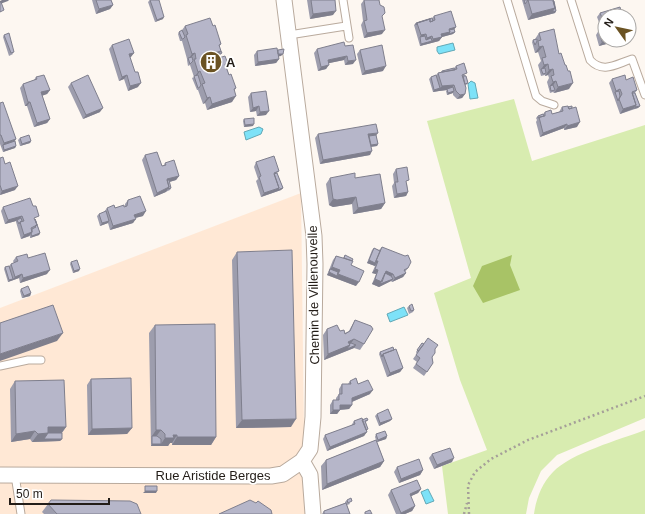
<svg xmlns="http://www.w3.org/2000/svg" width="645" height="514" font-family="Arial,sans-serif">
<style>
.built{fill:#ffe8d5}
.green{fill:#d8ecb0}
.forest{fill:#a8c366}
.water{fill:#7de2f8;stroke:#62a7b5}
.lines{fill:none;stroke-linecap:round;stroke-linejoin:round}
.service-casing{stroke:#b9aa9d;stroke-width:9}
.minor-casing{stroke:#b9aa9d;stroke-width:17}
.path{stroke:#a59f99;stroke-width:2.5;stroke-dasharray:2 3;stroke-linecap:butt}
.service{stroke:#fff;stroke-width:7}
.minor{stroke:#fff;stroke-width:15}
.wall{fill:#9d9dad}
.shaded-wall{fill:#7f7f8d}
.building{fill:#b6b6c9;stroke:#7f7f8d}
.labels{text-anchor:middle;stroke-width:3.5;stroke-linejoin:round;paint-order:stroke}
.poi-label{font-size:13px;font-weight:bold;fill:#231d18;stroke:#fff;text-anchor:start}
.street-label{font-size:13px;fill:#231d18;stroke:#fff}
</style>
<rect width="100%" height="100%" fill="#fdf7f1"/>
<path class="built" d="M 301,193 L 305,514 L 0,514 L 0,308 Z"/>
<path class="green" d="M 514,99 L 532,161 L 645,125 L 645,418 L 557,455 L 541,471 L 529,498 L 526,514 L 448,514 L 442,466 L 487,450 L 460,380 L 434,293 L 471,278 L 427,121 Z
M 645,430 L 645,514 L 534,514 C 536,499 542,483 553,472 C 571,453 619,440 645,430 Z"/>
<path class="forest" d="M 512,255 L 510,265 L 520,290 L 483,303 L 473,286 L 482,266 Z"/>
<path class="water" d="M 453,43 L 455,50 L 439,54 L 437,51 L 437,47 Z
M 471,81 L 475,83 L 478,98 L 470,99 L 468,84 Z
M 259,127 L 263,129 L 261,134 L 246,140 L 244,132 Z
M 404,307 L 408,315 L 390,322 L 387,314 Z
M 428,489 L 434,501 L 426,504 L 421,492 Z"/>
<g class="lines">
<g class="service-casing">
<path id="service" d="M 343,0 L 349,38
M 507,0 L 536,96 L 542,101 L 554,105
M 571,0 L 590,60 C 603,74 616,64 632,59 L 645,95
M 289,35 L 346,26
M 0,366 L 28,360 L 41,360
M 15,475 L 21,514"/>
</g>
<g class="minor-casing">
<path id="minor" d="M 284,0 L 314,236 L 315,264 L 313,417 L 310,449 L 302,461 L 310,475 L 313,514
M 0,475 L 271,476 L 283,474 L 302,461"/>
</g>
<path class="path" d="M 464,514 L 467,503
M 469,514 L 468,485 L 475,472 L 491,459 L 528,440 L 645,396"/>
<use href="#service" class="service"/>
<use href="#minor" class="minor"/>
</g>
<path class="wall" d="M 92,0 L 111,0 L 113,5 L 110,9 L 96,14 Z
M 150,0 L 163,19 L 155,22 L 148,2 Z
M 307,0 L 335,0 L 333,15 L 310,19 Z
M 364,0 L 382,16 L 382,34 L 364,38 L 361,25 L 363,21 L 361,4 Z
M 522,0 L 554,0 L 554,1 L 556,11 L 555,13 L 528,20 Z
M 600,13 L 605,16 L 605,40 L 621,40 L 599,46 L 596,35 L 599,30 L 603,29 L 601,24 L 600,25 L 597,17 Z
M 434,16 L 456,27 L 454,29 L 455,32 L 453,34 L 442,37 L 439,41 L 420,46 L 414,25 L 416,23 L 432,18 Z
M 185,26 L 213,26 L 221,44 L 219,47 L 222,53 L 220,55 L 218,56 L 219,58 L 226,66 L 229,75 L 236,88 L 234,91 L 232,102 L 207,110 L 205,103 L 203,104 L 198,90 L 197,90 L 192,78 L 194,77 L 190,65 L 188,66 L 187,60 L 187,59 L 182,41 L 180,41 L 178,34 L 179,32 L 182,30 Z
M 539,33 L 559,54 L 569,89 L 554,93 L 553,92 L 550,93 L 547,82 L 549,78 L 548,75 L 545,76 L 545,75 L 541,76 L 538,65 L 541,61 L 538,52 L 535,53 L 532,42 L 533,40 L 535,39 Z
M 4,35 L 13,54 L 9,56 L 3,37 Z
M 112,45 L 134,53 L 130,57 L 138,87 L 128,91 L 124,79 L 119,81 L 109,49 Z
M 345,46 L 353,64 L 345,65 L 344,60 L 329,63 L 326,69 L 318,71 L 314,53 L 317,49 Z
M 278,50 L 281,56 L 278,56 L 279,59 L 276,63 L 255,66 L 254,55 L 257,51 Z
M 360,50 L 383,71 L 362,75 L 357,54 Z
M 456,66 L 466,76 L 468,83 L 465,86 L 465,94 L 462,98 L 457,99 L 453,95 L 453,93 L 447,95 L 446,91 L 447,90 L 439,91 L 433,92 L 429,79 L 431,77 L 436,75 L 438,73 L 441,72 L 442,71 L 454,68 Z
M 36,77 L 50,90 L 47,94 L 42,95 L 50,119 L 47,123 L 34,127 L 27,106 L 25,106 L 20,88 L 23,84 L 34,80 Z
M 612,79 L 626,80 L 637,90 L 635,93 L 640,106 L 638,108 L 620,114 L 609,83 Z
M 71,83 L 100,112 L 83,119 L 68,87 Z
M 251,93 L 266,115 L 257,116 L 256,111 L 250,112 L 248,97 Z
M 0,103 L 16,139 L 15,141 L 16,146 L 15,148 L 3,152 L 0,144 Z
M 562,107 L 577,127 L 564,130 L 564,128 L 540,137 L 536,122 L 537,120 L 536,118 L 538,116 L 543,114 L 545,112 L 552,114 L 559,112 Z
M 244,119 L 253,126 L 244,127 L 243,121 Z
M 318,134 L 376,135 L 378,144 L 377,146 L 371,147 L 370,155 L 320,164 L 315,138 Z
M 20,138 L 31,141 L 30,143 L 20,146 L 18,140 Z
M 145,155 L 162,166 L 164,165 L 165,163 L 179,176 L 176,180 L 169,182 L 171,188 L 170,190 L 154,197 L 142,160 Z
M 0,158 L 15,190 L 0,195 Z
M 256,162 L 279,171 L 277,173 L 283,188 L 281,190 L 261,197 L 256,181 L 258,179 L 254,167 Z
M 396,169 L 407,184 L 408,192 L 406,196 L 394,198 L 392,186 L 394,183 L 393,174 Z
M 330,178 L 355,178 L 385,203 L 381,209 L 353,214 L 352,204 L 333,207 L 329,205 L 326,184 Z
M 128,200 L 143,216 L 135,218 L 133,223 L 110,230 L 108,223 L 100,226 L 97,216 L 99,214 L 104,212 L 107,208 L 125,207 L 125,204 Z
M 3,207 L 36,220 L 40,233 L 39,235 L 30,238 L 30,236 L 21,239 L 16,222 L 16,221 L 5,224 L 1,211 Z
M 382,247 L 408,268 L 405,272 L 406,273 L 403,277 L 392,282 L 391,281 L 379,287 L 372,284 L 376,274 L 372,273 L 375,266 L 367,263 L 372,250 L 374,248 L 379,250 Z
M 237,252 L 291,427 L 236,428 L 232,260 Z
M 345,255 L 351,265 L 356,286 L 327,275 L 333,260 L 336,256 L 343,258 Z
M 16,257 L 28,258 L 47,274 L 20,283 L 19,278 L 8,282 L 4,269 L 5,267 L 9,266 L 11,264 L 14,263 L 13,261 Z
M 71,262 L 79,271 L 73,273 L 70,264 Z
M 21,289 L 31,293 L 30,296 L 22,298 L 20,291 Z
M 409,306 L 414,310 L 413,312 L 409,314 L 407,308 Z
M 355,320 L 364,344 L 360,350 L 354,348 L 324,360 L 323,335 L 327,329 L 345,333 L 349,331 L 351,327 Z
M 155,325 L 216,437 L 211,445 L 172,445 L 172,443 L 170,443 L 168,446 L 151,446 L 149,333 Z
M 422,343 L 424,344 L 435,349 L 432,358 L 433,363 L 424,376 L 413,368 L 417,362 L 413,359 L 420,349 L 417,354 L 416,352 Z
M 380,352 L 403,368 L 400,372 L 387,377 L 379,354 Z
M 91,379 L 132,428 L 127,434 L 88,435 L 87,385 Z
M 15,381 L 66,427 L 62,433 L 62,439 L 60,441 L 32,442 L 30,439 L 11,442 L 10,389 Z
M 350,381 L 358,384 L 370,394 L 352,402 L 352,405 L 349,409 L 340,410 L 337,414 L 330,414 L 330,405 L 333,400 L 336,400 L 336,398 L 339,394 L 339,389 L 342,384 L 348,384 Z
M 377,414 L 392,419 L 390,421 L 379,426 L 375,416 Z
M 362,420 L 368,420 L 366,422 L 367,431 L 364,436 L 327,451 L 323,439 L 325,435 L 351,426 L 354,421 Z
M 376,434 L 387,436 L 386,439 L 377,442 L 384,461 L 380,467 L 322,490 L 321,466 L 326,460 L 376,440 L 375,437 Z
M 432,454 L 452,462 L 434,469 L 429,458 Z
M 397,467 L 423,470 L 420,475 L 399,483 L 394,472 Z
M 421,489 L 418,493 L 411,496 L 415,506 L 412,511 L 405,514 L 396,514 L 388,495 L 391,490 Z
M 347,500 L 350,504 L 347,505 L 350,514 L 322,514 L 324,511 L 345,503 L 345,502 Z
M 48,504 L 141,514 L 44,514 L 42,512 Z"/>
<path class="shaded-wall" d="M 2,0 L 9,0 L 8,1 L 0,4 L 0,1 Z
M 113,5 L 110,9 L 96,14 L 99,9 Z
M 555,8 L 556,11 L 555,13 L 528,20 L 532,14 Z
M 336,11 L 333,15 L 310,19 L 313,14 Z
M 164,17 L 163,19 L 155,22 L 157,20 Z
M 456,27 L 453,31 L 455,32 L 453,34 L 442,37 L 439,41 L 420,46 L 421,44 L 432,41 L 433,39 L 449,29 Z
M 385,30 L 382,34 L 364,38 L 367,33 Z
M 426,34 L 423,38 L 420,37 L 421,35 Z
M 432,36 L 429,41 L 424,42 L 427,38 Z
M 609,40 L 621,40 L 599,46 L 602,42 Z
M 543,46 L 538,52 L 535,53 L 539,47 Z
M 221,51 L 216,57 L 205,60 L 207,55 Z
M 134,53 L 131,57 L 126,58 L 129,54 Z
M 195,53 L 190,59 L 188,60 L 192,54 Z
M 277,54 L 283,54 L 281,56 L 276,57 Z
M 347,56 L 344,60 L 325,64 L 328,60 Z
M 279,59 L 276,63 L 255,66 L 258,62 Z
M 356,60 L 353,64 L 345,65 L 348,61 Z
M 548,64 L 543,70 L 541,69 L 540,71 L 544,65 Z
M 329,65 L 326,69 L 318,71 L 321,67 Z
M 386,66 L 383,71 L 362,75 L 365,71 Z
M 553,69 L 548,75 L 545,76 L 549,70 Z
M 200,71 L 196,77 L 194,78 L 198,72 Z
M 127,75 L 124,79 L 119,81 L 122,77 Z
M 556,81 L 552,87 L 550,86 L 548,88 L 553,82 Z
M 141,83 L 138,87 L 128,91 L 130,86 Z
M 573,83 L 569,89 L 554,93 L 558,87 Z
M 454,85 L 451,89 L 447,89 L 447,90 L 439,91 L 433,92 L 434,90 L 440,88 L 442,86 Z
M 620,89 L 617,93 L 615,92 L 613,95 L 616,91 Z
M 50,90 L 47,94 L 39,97 L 41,92 Z
M 454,91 L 453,93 L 447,95 L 448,93 Z
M 465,94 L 462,98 L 457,99 L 460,95 Z
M 236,96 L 232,102 L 207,110 L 212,104 Z
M 210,97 L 205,103 L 203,104 L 207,98 Z
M 28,102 L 30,102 L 27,106 L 25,106 Z
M 636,105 L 633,109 L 620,114 L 623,109 Z
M 259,106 L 256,111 L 250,112 L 253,108 Z
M 640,106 L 638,108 L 633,109 L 635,107 Z
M 103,108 L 100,112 L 83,119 L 86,115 Z
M 269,111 L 266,115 L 257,116 L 260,112 Z
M 50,119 L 47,123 L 34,127 L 37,123 Z
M 580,122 L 577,127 L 564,130 L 567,126 Z
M 254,124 L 253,126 L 244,127 L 245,125 Z
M 567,124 L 564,128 L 540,137 L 543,133 Z
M 378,133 L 375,137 L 367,136 L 368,134 Z
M 16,139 L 13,143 L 3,145 L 1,147 L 4,143 Z
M 31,141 L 30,143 L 20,146 L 22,144 Z
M 378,144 L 377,146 L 367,147 L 369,145 Z
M 16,146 L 15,148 L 3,152 L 4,150 Z
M 372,151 L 370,155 L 320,164 L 323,160 Z
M 179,176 L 176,180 L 166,183 L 167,179 Z
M 18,186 L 15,190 L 0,195 L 2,191 Z
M 169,187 L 166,192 L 154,197 L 157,193 Z
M 279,188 L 283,188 L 281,190 L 261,197 L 264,193 Z
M 408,192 L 406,196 L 394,198 L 397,194 Z
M 356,197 L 352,204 L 333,207 L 329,205 L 333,199 Z
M 385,203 L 381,209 L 353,214 L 358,208 Z
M 146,211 L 143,216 L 131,219 L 134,215 Z
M 22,216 L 19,220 L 17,220 L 16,221 L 5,224 L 8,220 Z
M 136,219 L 133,223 L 110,230 L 113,226 Z
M 109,221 L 108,223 L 100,226 L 102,223 Z
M 32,232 L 29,236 L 21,239 L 24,235 Z
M 40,233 L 39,235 L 30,238 L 32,236 Z
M 369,260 L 375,263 L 376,261 L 378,261 L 375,266 L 367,263 Z
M 332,267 L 340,270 L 337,275 L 330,269 Z
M 80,269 L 79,271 L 73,273 L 74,271 Z
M 375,269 L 378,270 L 376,274 L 372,273 Z
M 50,270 L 47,274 L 20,283 L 23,278 Z
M 386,271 L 393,274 L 390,278 L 385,273 Z
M 329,272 L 337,276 L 338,274 L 359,282 L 356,286 L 327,275 Z
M 406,273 L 403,277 L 392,282 L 395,278 Z
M 22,274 L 19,278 L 8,282 L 9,280 L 13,279 L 15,277 Z
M 375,279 L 393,279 L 391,281 L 379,287 L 372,284 Z
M 31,293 L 30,296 L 22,298 L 24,296 Z
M 63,333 L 57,341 L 0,361 L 0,354 Z
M 354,339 L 347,349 L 356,345 L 354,348 L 324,360 L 328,354 L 348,342 Z
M 403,368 L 400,372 L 387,377 L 390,373 Z
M 373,390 L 370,394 L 349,403 L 352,398 Z
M 340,405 L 352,405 L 349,409 L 337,410 Z
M 333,410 L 340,410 L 337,414 L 330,414 Z
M 296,419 L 291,427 L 236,428 L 242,420 Z
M 392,419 L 390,421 L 379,426 L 380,423 Z
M 48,427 L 66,427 L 60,435 L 62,439 L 60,441 L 32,442 L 38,434 Z
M 132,428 L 127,434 L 88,435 L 92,429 Z
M 156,430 L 161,430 L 155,438 L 152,436 Z
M 35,431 L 30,439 L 11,442 L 16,434 Z
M 367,432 L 364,436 L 327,451 L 330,447 Z
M 173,435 L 177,435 L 172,443 L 170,443 L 168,446 L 151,446 L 152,444 L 161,444 L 165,438 Z
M 387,436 L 386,439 L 377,442 L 378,440 Z
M 177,437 L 216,437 L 211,445 L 172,445 Z
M 454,458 L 452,462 L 434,469 L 437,465 Z
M 384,461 L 380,467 L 322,490 L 327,484 Z
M 423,470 L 420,475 L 399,483 L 401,479 Z
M 421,489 L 418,493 L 407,498 L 410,494 Z
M 145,491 L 157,491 L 156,493 L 143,493 Z
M 415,506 L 412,511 L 405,514 L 400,514 L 401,513 Z"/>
<path class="building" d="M 96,0 L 111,0 L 113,5 L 99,9 Z
M 150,0 L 159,0 L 164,17 L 157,20 Z
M 311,0 L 335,0 L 336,11 L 313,14 Z
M 364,0 L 379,0 L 380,5 L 384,7 L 385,13 L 382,16 L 385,30 L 367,33 L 364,21 L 367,20 Z
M 524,0 L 528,0 L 525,4 Z
M 528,0 L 553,0 L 555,8 L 532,14 Z
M 553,1 L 554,1 L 556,11 L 552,12 L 555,8 Z
M 0,2 L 1,2 L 4,10 L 0,12 Z
M 620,7 L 622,15 L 619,16 L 605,16 L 605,22 L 604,20 L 603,20 L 600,13 Z
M 451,11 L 456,27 L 449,29 L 450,32 L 441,34 L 442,37 L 433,39 L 432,36 L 427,38 L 426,34 L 421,35 L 417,23 L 430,19 L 430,22 L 435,20 L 434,16 Z
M 210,18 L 213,26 L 215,25 L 221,44 L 219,45 L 221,51 L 207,55 L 209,61 L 225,56 L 228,64 L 225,64 L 229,75 L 231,74 L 236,88 L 234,89 L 236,96 L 212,104 L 210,97 L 207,98 L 202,84 L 205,83 L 200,71 L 198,72 L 194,59 L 196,59 L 195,53 L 192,54 L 186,35 L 188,34 L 185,26 Z
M 432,18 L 433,21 L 430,22 L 430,19 L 417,23 L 416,25 L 416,23 Z
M 454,29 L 455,32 L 448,34 L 450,32 L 449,30 Z
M 554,29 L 559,54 L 561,53 L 565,65 L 566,65 L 568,71 L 570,71 L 573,83 L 558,87 L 556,81 L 553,82 L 551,76 L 554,75 L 553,69 L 549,70 L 548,64 L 544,65 L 542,58 L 546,57 L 543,46 L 539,47 L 538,41 L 541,40 L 539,33 Z
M 605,29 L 605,40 L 609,40 L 602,42 L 599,30 Z
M 182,30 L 185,37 L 183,39 L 182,39 L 179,32 Z
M 9,33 L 14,52 L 11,53 L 4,35 Z
M 425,36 L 426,40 L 431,38 L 432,41 L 421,44 L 420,37 Z
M 129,39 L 134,53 L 129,54 L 135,72 L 138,72 L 141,83 L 130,86 L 127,75 L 122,77 L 112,45 Z
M 537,39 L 537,41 L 535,45 L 533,40 Z
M 344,42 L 345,46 L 353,45 L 356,60 L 348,61 L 347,56 L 328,60 L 329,65 L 321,67 L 317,49 Z
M 382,45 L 386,66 L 365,71 L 360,50 Z
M 277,48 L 279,59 L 258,62 L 257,51 Z
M 284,49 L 283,54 L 278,54 L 278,50 Z
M 221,51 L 222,53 L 218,55 Z
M 218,55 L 219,58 L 209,61 L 208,58 Z
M 192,57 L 193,61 L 190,64 L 188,58 Z
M 464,63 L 467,73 L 462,75 L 466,88 L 465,94 L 460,95 L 456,91 L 454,85 L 442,86 L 438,73 L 457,69 L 456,66 Z
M 454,68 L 455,70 L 442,72 L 442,71 Z
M 545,68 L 546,73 L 543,74 L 541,69 Z
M 44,75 L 50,90 L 41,92 L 50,119 L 37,123 L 30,102 L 28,102 L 23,84 L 37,79 L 36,77 Z
M 88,75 L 103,108 L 86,115 L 71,83 Z
M 198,75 L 201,85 L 199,88 L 198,88 L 194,76 Z
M 436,75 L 440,88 L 434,90 L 431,77 Z
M 625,75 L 626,80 L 633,77 L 637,90 L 632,92 L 636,105 L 623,109 L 619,99 L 622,94 L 620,89 L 616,91 L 612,79 Z
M 463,76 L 466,76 L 468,83 L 465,84 Z
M 553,85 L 555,90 L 551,91 L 550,86 Z
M 453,87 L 454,91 L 448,93 L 447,89 Z
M 266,91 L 269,111 L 260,112 L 259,106 L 253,108 L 251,93 Z
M 619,91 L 620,96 L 618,101 L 615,92 Z
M 632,93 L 635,93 L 640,106 L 635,107 L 636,105 Z
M 3,102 L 16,139 L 4,143 L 1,135 L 0,135 L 0,103 Z
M 568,106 L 569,109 L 576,107 L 580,122 L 567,126 L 567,124 L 543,133 L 539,117 L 545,116 L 545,112 L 551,110 L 552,114 L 563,111 L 562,107 Z
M 572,106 L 572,108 L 569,109 L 568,107 Z
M 543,114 L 544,116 L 538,118 L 538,116 Z
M 254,118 L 254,124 L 245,125 L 244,119 Z
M 376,124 L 378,133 L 368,134 L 372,151 L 323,160 L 318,134 Z
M 29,135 L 31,141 L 22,144 L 20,138 Z
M 376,135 L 378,144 L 371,145 L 369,136 Z
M 15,141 L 16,146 L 4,150 L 3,145 Z
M 157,152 L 162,166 L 166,165 L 165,163 L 174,160 L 179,176 L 167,179 L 169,187 L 157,193 L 145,155 Z
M 274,156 L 279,171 L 274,173 L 279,188 L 264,193 L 259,177 L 261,176 L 256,162 Z
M 3,157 L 5,164 L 10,162 L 18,186 L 2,191 L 0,185 L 0,158 Z
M 407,167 L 409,180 L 406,181 L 408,192 L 397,194 L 395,182 L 398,182 L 396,169 Z
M 277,173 L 283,188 L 277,190 L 279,188 L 274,174 Z
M 355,173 L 355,178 L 380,174 L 385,203 L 358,208 L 356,197 L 337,200 L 333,199 L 330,178 Z
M 167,180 L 169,180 L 171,188 L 168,189 L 169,187 Z
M 140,196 L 146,211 L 134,215 L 136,219 L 113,226 L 107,208 L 114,205 L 115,208 L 124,205 L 124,207 L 127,206 L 128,200 Z
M 30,198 L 33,206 L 36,206 L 39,216 L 34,218 L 37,225 L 31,228 L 32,232 L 24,235 L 20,222 L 24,221 L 22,216 L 8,220 L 3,207 Z
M 106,211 L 109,221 L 102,223 L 99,214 Z
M 21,218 L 22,221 L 20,222 L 19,224 L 17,220 Z
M 35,219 L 40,233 L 32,236 L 31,234 L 32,232 L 32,229 L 36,227 L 35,226 L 37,225 Z
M 382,247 L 405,256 L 408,255 L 411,262 L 408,268 L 404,270 L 406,273 L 395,278 L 393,274 L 386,271 L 382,282 L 375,279 L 378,270 L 375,269 L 378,261 L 376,261 Z
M 374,248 L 380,251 L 375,263 L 369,260 Z
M 292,250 L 296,419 L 242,420 L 237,252 Z
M 45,253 L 50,270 L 23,278 L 22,274 L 15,277 L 11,264 L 18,261 L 16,257 L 27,254 L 28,258 Z
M 345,255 L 353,259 L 352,261 L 344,258 Z
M 336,256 L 353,261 L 351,265 L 364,271 L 359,282 L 338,274 L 340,270 L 332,267 Z
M 77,260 L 80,269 L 74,271 L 71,262 Z
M 9,266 L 13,279 L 9,280 L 5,267 Z
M 330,269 L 338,272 L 337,276 L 329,272 Z
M 385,273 L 391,276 L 393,279 L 380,284 Z
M 28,286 L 31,293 L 24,296 L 21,289 Z
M 412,304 L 414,310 L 411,311 L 409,306 Z
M 53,305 L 63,333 L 0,354 L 0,323 Z
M 355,320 L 371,326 L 373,329 L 364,344 L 354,339 L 348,342 L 350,345 L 328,354 L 327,329 L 337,325 L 340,331 L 344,330 L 345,334 L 350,331 Z
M 215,324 L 216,437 L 177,437 L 177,435 L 173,435 L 174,438 L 165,438 L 165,434 L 161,430 L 156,430 L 155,325 Z
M 428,338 L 438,345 L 435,349 L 435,353 L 432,357 L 433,363 L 427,372 L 416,364 L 420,358 L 416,355 Z
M 351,343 L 356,345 L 347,349 L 350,345 L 349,344 Z
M 422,343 L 424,344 L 418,351 L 417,350 Z
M 393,347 L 394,350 L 383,354 L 382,357 L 380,352 Z
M 396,349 L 403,368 L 390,373 L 383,354 Z
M 131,378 L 132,428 L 92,429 L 91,379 Z
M 356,378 L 358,384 L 368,380 L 373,390 L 352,398 L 352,405 L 340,405 L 340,410 L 333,410 L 333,400 L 339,400 L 339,394 L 342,394 L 342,384 L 351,384 L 350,381 Z
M 64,380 L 66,427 L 48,427 L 48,433 L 38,434 L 35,431 L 16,434 L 15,381 Z
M 388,409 L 392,419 L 380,423 L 377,414 Z
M 362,418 L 367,432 L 330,447 L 325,435 L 355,424 L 354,421 Z
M 367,418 L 368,420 L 365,421 L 368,429 L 366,430 L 362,420 Z
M 385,431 L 387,436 L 378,440 L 376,434 Z
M 48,433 L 62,433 L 62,439 L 44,439 Z
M 152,436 L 157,436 L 161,439 L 161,444 L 152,444 Z
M 376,440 L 384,461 L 327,484 L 326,460 Z
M 450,448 L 454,458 L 437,465 L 432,454 Z
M 419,459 L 423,470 L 401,479 L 397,467 Z
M 417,480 L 421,489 L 410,494 L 415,506 L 401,513 L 391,490 Z
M 145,486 L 157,486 L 157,491 L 145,491 Z
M 351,498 L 352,501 L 348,503 L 347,500 Z
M 51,500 L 130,501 L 137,504 L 141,514 L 57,514 L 48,504 Z
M 250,500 L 256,503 L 258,501 L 271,510 L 272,514 L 219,514 Z
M 346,503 L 350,514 L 324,514 L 324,511 Z
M 370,510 L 372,514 L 365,514 L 365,512 Z"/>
<defs>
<g id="building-disc" transform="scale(1.15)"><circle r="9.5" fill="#6b5323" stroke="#fff"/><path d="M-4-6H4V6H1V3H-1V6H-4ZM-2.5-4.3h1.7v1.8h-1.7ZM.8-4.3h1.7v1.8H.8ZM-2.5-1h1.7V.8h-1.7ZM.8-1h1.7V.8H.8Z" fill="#fff"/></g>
</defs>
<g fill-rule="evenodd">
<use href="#building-disc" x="211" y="62"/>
</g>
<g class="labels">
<g class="poi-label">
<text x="226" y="67">A</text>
</g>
<g class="street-label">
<text transform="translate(313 295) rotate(-91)" y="5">Chemin de Villenouvelle</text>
<text x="213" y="480">Rue Aristide Berges</text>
</g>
</g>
<g transform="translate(617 28) rotate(303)"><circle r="19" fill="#ffffff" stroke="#a7a5a3"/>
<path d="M0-3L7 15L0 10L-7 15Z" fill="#6b5323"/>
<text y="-6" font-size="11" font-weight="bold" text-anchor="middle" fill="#231d18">N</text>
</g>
<path d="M10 498v6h99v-6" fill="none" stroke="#231d18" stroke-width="2"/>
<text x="16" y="498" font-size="12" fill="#231d18" stroke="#ffffff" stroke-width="3" paint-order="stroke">50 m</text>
</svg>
